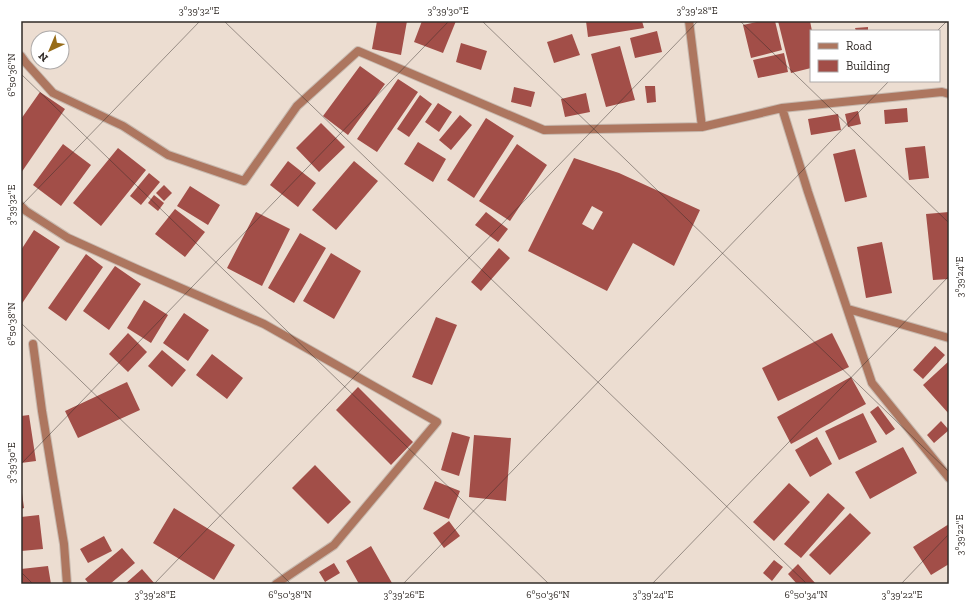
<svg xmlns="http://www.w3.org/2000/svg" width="970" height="605" font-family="'Zilla Slab',serif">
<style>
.building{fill:#a24e48;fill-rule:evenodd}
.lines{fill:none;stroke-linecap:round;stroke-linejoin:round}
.street-casing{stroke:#c7b9af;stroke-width:10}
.street{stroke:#ad765f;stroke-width:8}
.ticks{fill:none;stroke:#312b27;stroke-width:1;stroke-opacity:0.45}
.neatline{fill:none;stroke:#312b27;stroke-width:1.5}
.ticks-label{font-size:10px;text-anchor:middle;fill:#312b27}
</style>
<rect width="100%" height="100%" fill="#ecddd1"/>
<path class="building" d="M 377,21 L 407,21 L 401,55 L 372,49 Z
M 422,21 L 456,21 L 443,53 L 414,42 Z
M 586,21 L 642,21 L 644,28 L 588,37 Z
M 761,21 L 775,21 L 782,50 L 751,58 L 743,25 Z
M 778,21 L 810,21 L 812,31 L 811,31 L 811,68 L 791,73 Z
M 868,27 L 868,31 L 856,31 L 855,28 Z
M 657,31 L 662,52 L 635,58 L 630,38 Z
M 572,34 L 580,55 L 554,63 L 547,42 Z
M 461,43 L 487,51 L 481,70 L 456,62 Z
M 620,46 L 635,100 L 606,107 L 591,54 Z
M 784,53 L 788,72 L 758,78 L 753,60 Z
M 360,66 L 385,84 L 348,135 L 323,116 Z
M 398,79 L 418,92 L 377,152 L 357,139 Z
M 645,86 L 655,86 L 656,102 L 647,103 Z
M 514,87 L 535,92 L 531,107 L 511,102 Z
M 40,92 L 65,109 L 21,173 L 21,119 Z
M 586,93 L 590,112 L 565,117 L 561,99 Z
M 420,95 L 432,104 L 409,137 L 397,129 Z
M 438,103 L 452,112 L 439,132 L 425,122 Z
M 907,108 L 908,122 L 885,124 L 884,110 Z
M 858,111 L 861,124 L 848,127 L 845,114 Z
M 838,114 L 841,130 L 811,135 L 808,119 Z
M 460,115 L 472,125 L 451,150 L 439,140 Z
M 486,118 L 514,136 L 474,198 L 447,180 Z
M 321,123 L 345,147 L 319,172 L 296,148 Z
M 418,142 L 446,159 L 433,182 L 404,164 Z
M 63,144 L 91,165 L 61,206 L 33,185 Z
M 517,144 L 547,165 L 510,221 L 479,201 Z
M 925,146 L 929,178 L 909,180 L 905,148 Z
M 118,148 L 146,170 L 101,226 L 73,203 Z
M 855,149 L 867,197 L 845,202 L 833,154 Z
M 574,158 L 619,173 L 700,210 L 674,266 L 633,243 L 607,291 L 528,251 ZM 592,206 L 603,212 L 593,230 L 582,224 Z
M 288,161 L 316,183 L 298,207 L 270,185 Z
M 354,161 L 378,181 L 336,230 L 312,210 Z
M 149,173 L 160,182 L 141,205 L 130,196 Z
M 164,185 L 172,193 L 164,201 L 156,193 Z
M 190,186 L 220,205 L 208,225 L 177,206 Z
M 154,195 L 164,203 L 158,211 L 148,203 Z
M 175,209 L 205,232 L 185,257 L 155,234 Z
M 256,212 L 290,229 L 262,286 L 227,268 Z
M 486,212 L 508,229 L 498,242 L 475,225 Z
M 949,212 L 949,279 L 933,280 L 926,214 Z
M 34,230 L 60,247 L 21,305 L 21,250 Z
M 300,233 L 326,248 L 294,303 L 268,288 Z
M 882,242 L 892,293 L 866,298 L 857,247 Z
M 499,248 L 510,258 L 481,291 L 471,282 Z
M 331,253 L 361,271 L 334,319 L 303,301 Z
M 86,254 L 103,267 L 66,321 L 48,308 Z
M 115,266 L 141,284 L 109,330 L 83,311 Z
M 144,300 L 168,315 L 151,343 L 127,328 Z
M 184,313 L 209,330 L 188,361 L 163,343 Z
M 436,317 L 457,325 L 432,385 L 412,377 Z
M 128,333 L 147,352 L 128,372 L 109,354 Z
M 832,333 L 849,367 L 778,401 L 762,368 Z
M 935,346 L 945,355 L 923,379 L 913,370 Z
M 162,350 L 186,370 L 172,387 L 148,366 Z
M 212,354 L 243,378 L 227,399 L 196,375 Z
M 949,361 L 949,414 L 923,385 Z
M 851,377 L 866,404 L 791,444 L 777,417 Z
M 127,382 L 140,410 L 78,438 L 65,411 Z
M 358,387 L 413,442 L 391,465 L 336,410 Z
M 878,406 L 895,429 L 886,435 L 870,412 Z
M 863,413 L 877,442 L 839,460 L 825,431 Z
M 29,415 L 36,461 L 21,463 L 21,416 Z
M 941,421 L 949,430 L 934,443 L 927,435 Z
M 452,432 L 470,437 L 459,476 L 441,470 Z
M 474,435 L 511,438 L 506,501 L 469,497 Z
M 817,437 L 832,464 L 810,477 L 795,450 Z
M 903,447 L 917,473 L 870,499 L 855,472 Z
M 315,465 L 351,502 L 328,524 L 292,488 Z
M 435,481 L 460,491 L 449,519 L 423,509 Z
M 789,483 L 810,502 L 774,541 L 753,522 Z
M 22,493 L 24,508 L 21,509 L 21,494 Z
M 828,493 L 845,508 L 801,558 L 784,544 Z
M 174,508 L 235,545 L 214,580 L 153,543 Z
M 850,513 L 871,533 L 830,575 L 809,555 Z
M 39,515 L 43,549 L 21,551 L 21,517 Z
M 449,521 L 460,536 L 444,548 L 433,533 Z
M 949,524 L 949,564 L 931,575 L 913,547 Z
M 104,536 L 112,551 L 88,563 L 80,549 Z
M 371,546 L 392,583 L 391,584 L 359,584 L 346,561 Z
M 122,548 L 135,563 L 110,584 L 89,584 L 85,579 Z
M 774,560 L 783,567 L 772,581 L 763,573 Z
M 334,563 L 340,573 L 325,582 L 319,572 Z
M 798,564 L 816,584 L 797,584 L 788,574 Z
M 48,566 L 51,584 L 21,584 L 21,569 Z
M 142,569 L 155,584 L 125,584 Z"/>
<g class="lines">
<g class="street-casing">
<path id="street" d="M 689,21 L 702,127
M 21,56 L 26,63 L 53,93 L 123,126 L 168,155 L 244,181 L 297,106 L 358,51 L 544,130 L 702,127 L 782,108 L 942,92 L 949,94
M 782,108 L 808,192 L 872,383 L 949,478
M 21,206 L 26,211 L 68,238 L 139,270 L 264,324 L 437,422 L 334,545 L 276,584
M 848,309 L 949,338
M 33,344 L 42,411 L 64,544 L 67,584"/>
</g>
<use href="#street" class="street"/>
</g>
<path class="ticks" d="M 224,21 L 807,584M 482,21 L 949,472M 740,21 L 949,223M 937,31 L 947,21M 21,74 L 549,584M 21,206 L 200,21M 21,323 L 291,584M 21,464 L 449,21M 21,572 L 33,584M 154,584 L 698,21M 403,584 L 889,81M 652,584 L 949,276M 901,584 L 949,534"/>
<rect width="970" height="605" fill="none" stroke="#ffffff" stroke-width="44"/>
<rect x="810" y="30" width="130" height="52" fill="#ffffff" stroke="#adaaa9"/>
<rect x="818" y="43" width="20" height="6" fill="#ad765f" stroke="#adaaa9"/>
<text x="846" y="50" font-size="12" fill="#312b27">Road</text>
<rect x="818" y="60" width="20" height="12" fill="#a24e48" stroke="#adaaa9"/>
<text x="846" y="70" font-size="12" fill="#312b27">Building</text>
<g transform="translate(50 50) rotate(224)"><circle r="19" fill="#ffffff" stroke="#adaaa9"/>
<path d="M0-3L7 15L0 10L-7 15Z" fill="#976c19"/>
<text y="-6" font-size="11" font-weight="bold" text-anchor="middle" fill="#312b27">N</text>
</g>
<rect x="22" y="22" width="926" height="561" class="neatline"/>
<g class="ticks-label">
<text x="199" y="14">3°39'32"E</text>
<text x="448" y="14">3°39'30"E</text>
<text x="697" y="14">3°39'28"E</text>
<text transform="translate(11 75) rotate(-90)" y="4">6°50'36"N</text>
<text transform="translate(11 205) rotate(-90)" y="4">3°39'32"E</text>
<text transform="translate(959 277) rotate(-90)" y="4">3°39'24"E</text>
<text transform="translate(11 324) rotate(-90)" y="4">6°50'38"N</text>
<text transform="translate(11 463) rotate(-90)" y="4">3°39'30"E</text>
<text transform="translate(959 535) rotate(-90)" y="4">3°39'22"E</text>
<text x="155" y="598">3°39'28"E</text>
<text x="290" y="598">6°50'38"N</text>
<text x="404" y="598">3°39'26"E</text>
<text x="548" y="598">6°50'36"N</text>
<text x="653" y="598">3°39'24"E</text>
<text x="806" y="598">6°50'34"N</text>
<text x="902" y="598">3°39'22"E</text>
</g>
</svg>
